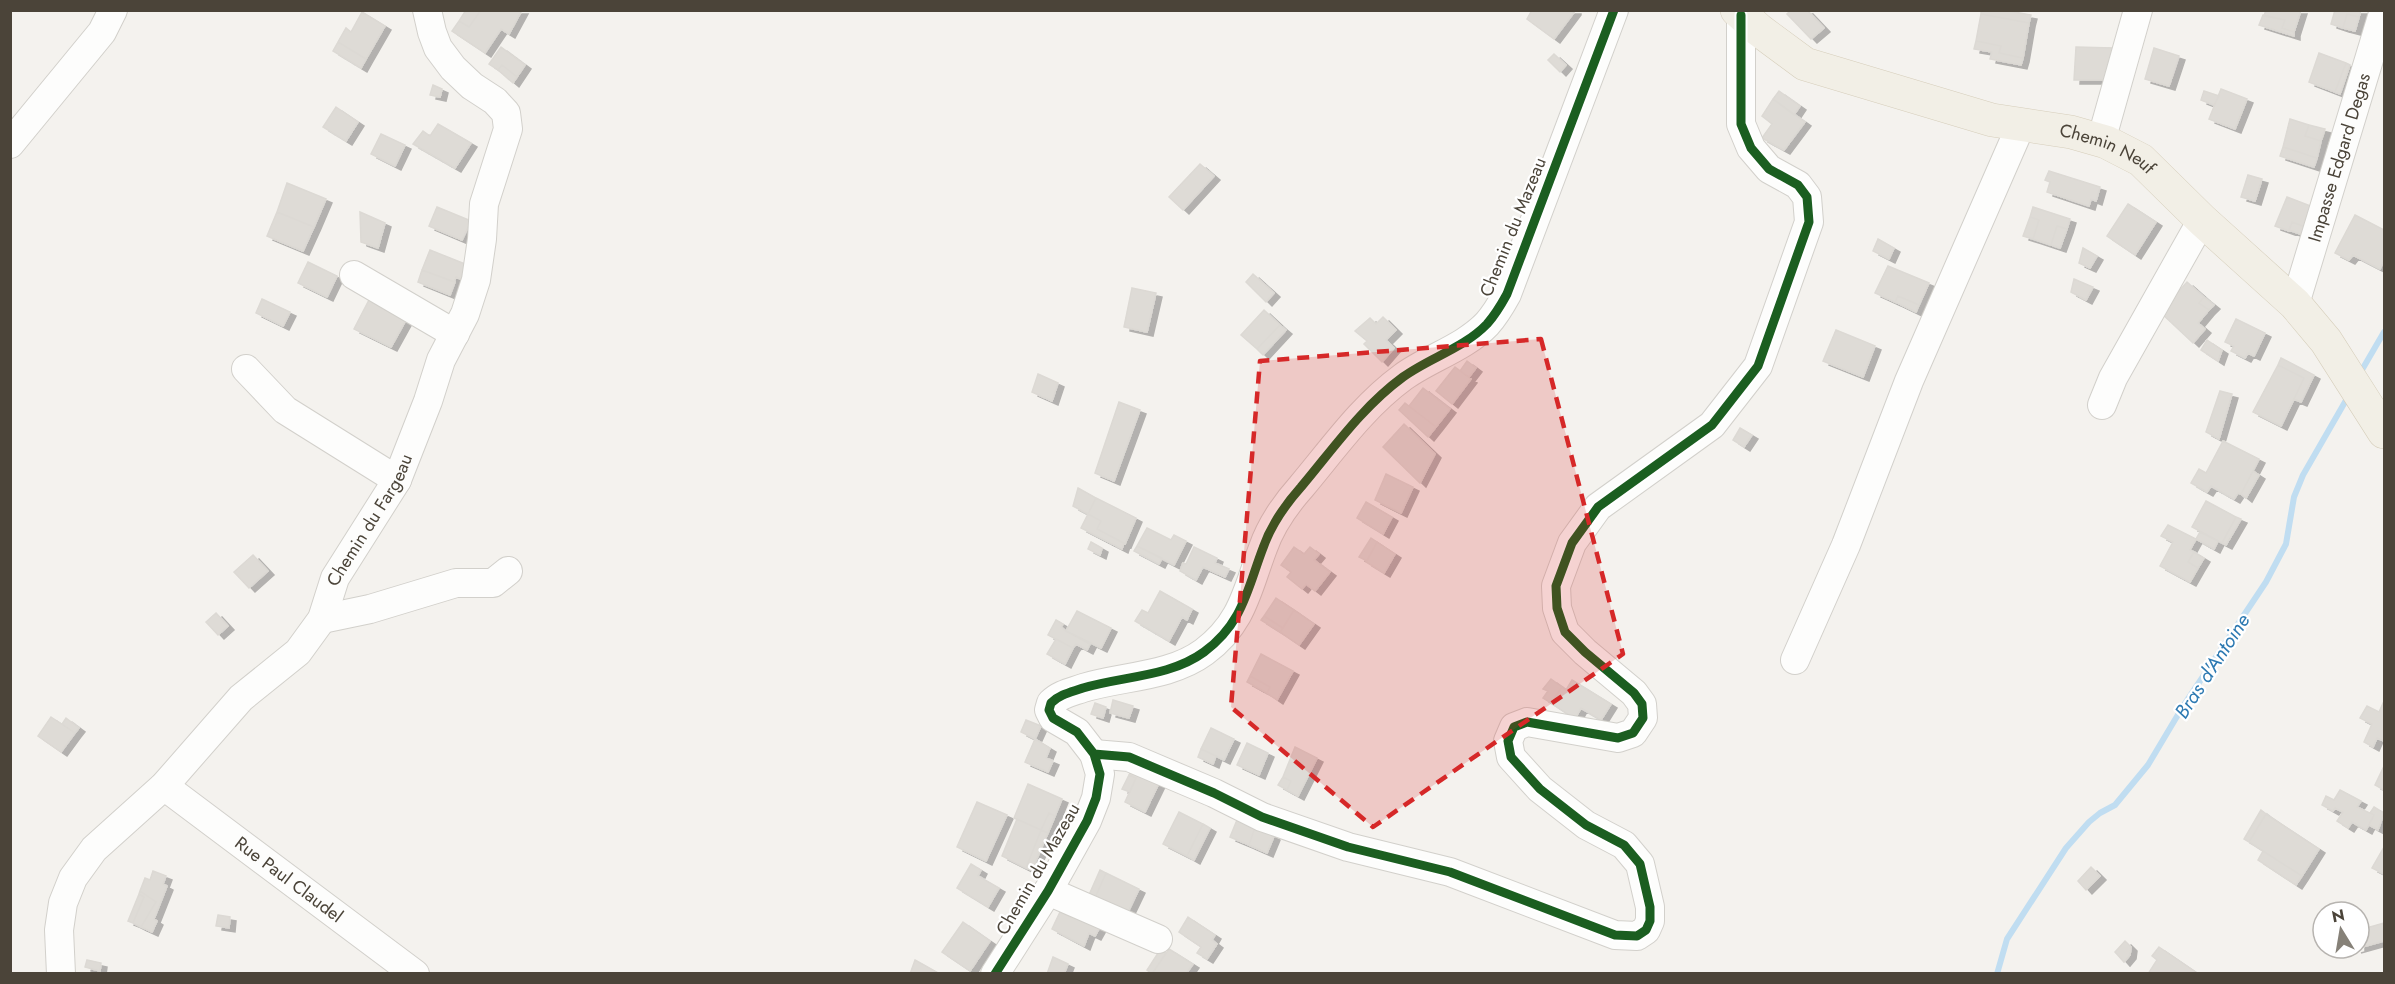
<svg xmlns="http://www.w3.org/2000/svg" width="2395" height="984" font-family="Jost,sans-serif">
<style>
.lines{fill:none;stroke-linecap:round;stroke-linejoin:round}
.stream{stroke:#c0ddf1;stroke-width:6}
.building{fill:#dedbd6;stroke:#dcd9d4;stroke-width:1.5;filter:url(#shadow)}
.minor-casing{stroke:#d2d0cb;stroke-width:30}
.major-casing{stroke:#d6cebb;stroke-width:34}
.minor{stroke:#fdfdfc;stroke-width:28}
.major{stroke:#f2efe6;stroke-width:33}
.cycleway-casing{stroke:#fff;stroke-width:13}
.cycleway{stroke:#1b5e20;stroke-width:9}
.marked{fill:#d62828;fill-opacity:0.2;stroke:#d62828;stroke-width:4.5;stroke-dasharray:12 8;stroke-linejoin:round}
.labels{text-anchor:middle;stroke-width:4.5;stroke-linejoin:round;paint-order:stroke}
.street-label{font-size:18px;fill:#4b4439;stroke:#fff}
.water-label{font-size:20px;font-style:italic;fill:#2e7ab2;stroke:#fff}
</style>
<defs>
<filter id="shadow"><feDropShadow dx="6" dy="4" stdDeviation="0" flood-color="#0004"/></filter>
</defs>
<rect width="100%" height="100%" fill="#f4f2ee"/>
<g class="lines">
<path class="stream" d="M 2359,375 L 2384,332
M 1997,974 L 2007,939 L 2066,848 L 2089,822 L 2100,813 L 2115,805 L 2148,765 L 2182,708 L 2266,582 L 2286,544 L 2294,497 L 2303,475 L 2349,395"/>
</g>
<path class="building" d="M 466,10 L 481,10 L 469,27 L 459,21 Z
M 481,10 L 522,10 L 509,34 L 501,29 L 485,53 L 452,31 L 459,21 L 469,27 Z
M 1532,10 L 1575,10 L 1575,11 L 1554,39 L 1527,19 Z
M 1791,10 L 1807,10 L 1824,28 L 1811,39 L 1787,14 Z
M 1981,10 L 2004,10 L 2031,15 L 2029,23 L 1981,14 Z
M 2266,10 L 2301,10 L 2294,32 L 2282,28 L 2285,20 L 2264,16 Z
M 2335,10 L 2361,10 L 2359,17 L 2347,14 L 2343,28 L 2331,24 Z
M 362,12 L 385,26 L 366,59 L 338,42 L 346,28 L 351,32 Z
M 1981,14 L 2029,23 L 2023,58 L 1999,53 L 2001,46 L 1976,41 Z
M 2347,14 L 2359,17 L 2355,31 L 2343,28 Z
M 2263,15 L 2285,20 L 2282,28 L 2294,32 L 2294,36 L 2259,25 Z
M 1976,41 L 2001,46 L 1999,53 L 2023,58 L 2021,65 L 1990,59 L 1992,52 L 1974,49 Z
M 338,42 L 366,59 L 361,68 L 333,51 Z
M 501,47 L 525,65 L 517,77 L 502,65 L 498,70 L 489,64 Z
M 2076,47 L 2114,48 L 2114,80 L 2074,80 Z
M 2154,48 L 2179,56 L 2169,86 L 2145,79 Z
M 2319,53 L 2346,63 L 2335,92 L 2309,82 Z
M 1554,54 L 1566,65 L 1560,72 L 1548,60 Z
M 2346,63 L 2350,65 L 2340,94 L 2335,92 Z
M 502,65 L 517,77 L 513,83 L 498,70 Z
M 433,85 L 442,89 L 440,97 L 430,95 Z
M 2221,89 L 2247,99 L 2235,129 L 2209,119 Z
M 1779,91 L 1800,106 L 1794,115 L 1773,99 Z
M 2204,91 L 2219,96 L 2214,105 L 2201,100 Z
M 1773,99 L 1805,122 L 1784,150 L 1762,138 L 1772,124 L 1762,116 Z
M 336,107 L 358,122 L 346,141 L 323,127 Z
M 2290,119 L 2309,125 L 2305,136 L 2321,141 L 2317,158 L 2283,147 Z
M 438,124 L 471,143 L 455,168 L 413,144 L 423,131 L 430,136 Z
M 2309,125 L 2325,129 L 2321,141 L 2305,136 Z
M 381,134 L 405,145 L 395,166 L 371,154 Z
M 2283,147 L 2317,158 L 2314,167 L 2280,156 Z
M 1200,164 L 1214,176 L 1183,210 L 1169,197 Z
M 2049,171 L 2100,187 L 2096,201 L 2091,199 L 2089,206 L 2047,192 L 2050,182 L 2045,180 Z
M 2248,175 L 2262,179 L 2255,201 L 2241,197 Z
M 287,183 L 326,199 L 314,227 L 277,212 Z
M 2287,197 L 2313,207 L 2305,227 L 2292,222 L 2289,231 L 2275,226 Z
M 2128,204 L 2156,222 L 2135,255 L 2107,236 Z
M 437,207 L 471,221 L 462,240 L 429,226 Z
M 2033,207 L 2070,219 L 2067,229 L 2057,226 L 2051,245 L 2033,239 L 2039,220 L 2030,217 Z
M 277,212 L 314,227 L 303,251 L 267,236 Z
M 360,212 L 385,223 L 378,248 L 361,242 Z
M 2355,215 L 2384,230 L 2384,260 L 2380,269 L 2353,255 L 2349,260 L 2335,253 Z
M 2030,217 L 2039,220 L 2033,239 L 2023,236 Z
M 2292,222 L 2305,227 L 2303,235 L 2289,230 Z
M 2057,226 L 2067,229 L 2060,248 L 2051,245 Z
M 1878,239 L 1894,248 L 1889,259 L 1873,251 Z
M 2083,248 L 2097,256 L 2090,268 L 2079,263 Z
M 430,250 L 470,266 L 465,281 L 456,277 L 454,282 L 422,270 Z
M 308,262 L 337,276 L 327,297 L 298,283 Z
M 1888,266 L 1929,283 L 1919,305 L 1898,296 L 1895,302 L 1875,293 Z
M 422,270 L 455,282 L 450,295 L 418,282 Z
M 1253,274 L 1274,293 L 1266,302 L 1246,282 Z
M 2074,279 L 2093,287 L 2086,300 L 2071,292 Z
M 2187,282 L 2204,297 L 2199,303 L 2209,310 L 2198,323 L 2205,329 L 2193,343 L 2160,312 Z
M 1132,288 L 1156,293 L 1147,332 L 1124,327 Z
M 1898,296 L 1919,305 L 1916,312 L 1895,302 Z
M 2204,297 L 2214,305 L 2209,310 L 2199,303 Z
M 370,298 L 407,318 L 391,347 L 354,329 Z
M 262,299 L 290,312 L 283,326 L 256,313 Z
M 1264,310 L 1280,325 L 1257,349 L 1241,335 Z
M 1383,317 L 1396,330 L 1386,340 L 1394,348 L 1382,362 L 1364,344 L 1367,341 L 1355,331 L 1370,318 L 1376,324 Z
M 2236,319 L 2265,333 L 2254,356 L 2248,353 L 2245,358 L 2231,351 L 2234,346 L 2225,342 Z
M 1280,325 L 1286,330 L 1263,355 L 1257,349 Z
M 1836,330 L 1875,346 L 1863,377 L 1823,361 Z
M 2207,340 L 2222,350 L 2218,361 L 2201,350 Z
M 2281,358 L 2314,375 L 2301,402 L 2294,399 L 2304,378 L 2278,365 Z
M 1467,361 L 1476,368 L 1469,377 L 1460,371 Z
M 2278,365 L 2304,378 L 2281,426 L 2253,412 Z
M 1455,367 L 1471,379 L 1452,404 L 1436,391 Z
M 1038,374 L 1058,383 L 1052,401 L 1032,392 Z
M 1423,388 L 1450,409 L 1436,427 L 1409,406 Z
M 2220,391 L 2232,394 L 2219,439 L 2206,432 Z
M 1119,402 L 1140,410 L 1114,481 L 1095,473 Z
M 1405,403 L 1436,427 L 1428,437 L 1399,410 Z
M 1404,424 L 1435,454 L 1420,483 L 1383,447 Z
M 1740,428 L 1752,435 L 1744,447 L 1733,440 Z
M 2223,441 L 2259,459 L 2241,494 L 2238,493 L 2234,499 L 2211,486 L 2207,492 L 2191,483 L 2199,469 L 2206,473 Z
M 2253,471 L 2259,475 L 2246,498 L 2241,494 Z
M 1386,474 L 1413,487 L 1401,513 L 1375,500 Z
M 1078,488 L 1096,498 L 1088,514 L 1073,506 Z
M 1096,498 L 1136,518 L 1125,544 L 1097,529 L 1101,521 L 1088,514 Z
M 2206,501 L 2236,517 L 2222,543 L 2192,527 Z
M 1366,502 L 1392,517 L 1383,534 L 1357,518 Z
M 1088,514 L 1101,521 L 1097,529 L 1124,543 L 1122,549 L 1081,528 Z
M 2236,517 L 2241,519 L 2226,545 L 2222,543 Z
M 2168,525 L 2196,539 L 2190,550 L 2194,552 L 2188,562 L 2198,568 L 2190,582 L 2160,566 L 2173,542 L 2161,536 Z
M 1147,528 L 1171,540 L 1174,535 L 1186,541 L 1174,565 L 1137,546 Z
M 2200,532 L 2218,541 L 2214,549 L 2196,539 Z
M 1371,538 L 1377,542 L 1367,561 L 1359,557 Z
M 1091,542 L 1102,548 L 1100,555 L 1088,549 Z
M 1377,542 L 1395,554 L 1384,573 L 1366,562 Z
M 1137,546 L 1162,558 L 1159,564 L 1134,551 Z
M 1194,547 L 1217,558 L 1215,563 L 1229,569 L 1225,577 L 1203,567 L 1196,580 L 1180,571 L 1183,563 L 1186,564 Z
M 1294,547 L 1304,554 L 1310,547 L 1319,554 L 1314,560 L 1330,572 L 1315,591 L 1306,584 L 1302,589 L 1287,577 L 1291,572 L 1281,565 Z
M 2194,552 L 2204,558 L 2198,568 L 2188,562 Z
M 253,555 L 268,571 L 249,588 L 234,572 Z
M 1160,591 L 1192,609 L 1187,620 L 1182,617 L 1169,641 L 1135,621 L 1142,610 L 1148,613 Z
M 1276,598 L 1294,610 L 1283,628 L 1264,616 Z
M 1294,610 L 1314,624 L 1299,645 L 1280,632 Z
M 1077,611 L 1111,628 L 1101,648 L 1066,631 Z
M 216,613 L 228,626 L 218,635 L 206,622 Z
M 1264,616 L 1283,628 L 1280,632 L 1261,620 Z
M 1056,620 L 1063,624 L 1061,627 L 1066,631 L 1090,644 L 1087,650 L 1076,644 L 1073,648 L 1048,635 Z
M 1056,639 L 1073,648 L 1065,664 L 1047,654 Z
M 1261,654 L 1293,671 L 1277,700 L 1267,693 L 1270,687 L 1250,676 Z
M 1250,676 L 1270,687 L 1267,693 L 1247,682 Z
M 1551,679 L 1562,687 L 1551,703 L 1543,698 L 1548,691 L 1543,689 Z
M 1572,680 L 1611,704 L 1601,720 L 1581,708 L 1575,719 L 1551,703 L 1562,687 L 1566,690 Z
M 1113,700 L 1133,706 L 1129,718 L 1110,713 Z
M 2384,701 L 2384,741 L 2377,738 L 2373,747 L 2364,742 L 2372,724 L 2360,718 L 2367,706 L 2379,712 Z
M 1095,703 L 1106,707 L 1103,718 L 1091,714 Z
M 51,717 L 75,733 L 61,752 L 38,736 Z
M 66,718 L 79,728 L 75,733 L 62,724 Z
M 1026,720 L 1041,726 L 1035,739 L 1021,732 Z
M 1211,728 L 1234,739 L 1224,760 L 1201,749 Z
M 1035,739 L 1050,748 L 1046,758 L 1053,761 L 1048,772 L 1025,762 Z
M 1247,743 L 1268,753 L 1259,775 L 1237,765 Z
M 1295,747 L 1317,758 L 1298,796 L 1287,790 L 1291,781 L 1283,777 Z
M 1201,749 L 1216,756 L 1213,764 L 1198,757 Z
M 2384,766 L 2384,790 L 2375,785 Z
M 1132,770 L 1159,783 L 1145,812 L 1125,802 L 1136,778 L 1129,775 Z
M 1129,775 L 1136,778 L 1130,792 L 1122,789 Z
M 1283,777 L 1291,781 L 1287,790 L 1278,785 Z
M 1028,784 L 1062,799 L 1055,816 L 1049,813 L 1041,830 L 1014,818 Z
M 2340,790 L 2361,801 L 2357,807 L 2374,815 L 2366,830 L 2352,822 L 2348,828 L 2337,821 L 2343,812 L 2335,808 L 2333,811 L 2322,805 L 2326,796 L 2334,800 Z
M 977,802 L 1007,815 L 986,861 L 957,847 Z
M 2374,807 L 2384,813 L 2378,830 L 2369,825 L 2374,815 L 2370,813 Z
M 2261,810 L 2266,814 L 2249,842 L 2244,839 Z
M 1179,812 L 1203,824 L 1187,856 L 1163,844 Z
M 1049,813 L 1055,816 L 1048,833 L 1041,830 Z
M 2266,814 L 2319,849 L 2302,876 L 2249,842 Z
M 1017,819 L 1041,830 L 1026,868 L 1002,856 Z
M 1237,820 L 1255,827 L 1249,845 L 1230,837 Z
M 1203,824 L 1210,828 L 1194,860 L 1187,856 Z
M 1255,827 L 1274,836 L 1267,853 L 1249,845 Z
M 1041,830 L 1048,833 L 1032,870 L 1026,868 Z
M 2384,847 L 2384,874 L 2372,868 Z
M 2263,851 L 2302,876 L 2296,885 L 2258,860 Z
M 971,864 L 981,870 L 978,876 L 999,888 L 988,907 L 957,888 Z
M 2091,867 L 2100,876 L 2086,890 L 2078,881 Z
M 1100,870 L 1106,873 L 1095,898 L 1089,895 Z
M 153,871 L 166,876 L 163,884 L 167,886 L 154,919 L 157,921 L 152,932 L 141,927 L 156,902 L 140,891 L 145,878 L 150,880 Z
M 1106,873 L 1139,889 L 1128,912 L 1095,898 Z
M 140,891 L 156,902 L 141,927 L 133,923 L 144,897 L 139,894 Z
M 139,894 L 144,897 L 133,923 L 128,921 Z
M 1060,912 L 1071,917 L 1073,913 L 1100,927 L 1095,936 L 1089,933 L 1084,946 L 1052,929 Z
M 218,915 L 230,917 L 229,928 L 216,926 Z
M 1188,917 L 1215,935 L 1212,940 L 1217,944 L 1207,959 L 1197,953 L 1201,947 L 1179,932 Z
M 963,922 L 990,941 L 970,971 L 942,952 Z
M 2384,923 L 2384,941 L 2355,949 L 2359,948 L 2359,930 Z
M 2125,941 L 2131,947 L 2130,955 L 2124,962 L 2115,952 Z
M 2159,947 L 2197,973 L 2148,974 L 2157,960 L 2152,956 Z
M 1169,949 L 1193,964 L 1186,974 L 1152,974 Z
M 1160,950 L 1166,953 L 1152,974 L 1147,970 Z
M 1053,957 L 1068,964 L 1064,974 L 1047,974 Z
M 87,960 L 101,963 L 100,971 L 85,967 Z
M 915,960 L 940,974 L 910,974 Z"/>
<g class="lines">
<g class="minor-casing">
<g id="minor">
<path d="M 2101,141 L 2138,10"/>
<path d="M 10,144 L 102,32 L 113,10"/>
<path d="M 354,275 L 455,334"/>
<path id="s1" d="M 2295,304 L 2384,10"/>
<path d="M 246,369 L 285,410 L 397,480"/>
<path d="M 2102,405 L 2113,378 L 2202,220"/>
<path d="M 322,619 L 370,609 L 456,583 L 493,583 L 508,571"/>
<path d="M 1795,660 L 1846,545 L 1909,381 L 2021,125"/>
<path d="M 1094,754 L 1129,757 L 1214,793 L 1262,817 L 1348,847 L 1450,872 L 1615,935 L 1637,936 L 1646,930 L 1650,921 L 1650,907 L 1640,864 L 1624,845 L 1586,825 L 1540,789 L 1511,757 L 1508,741 L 1514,727 L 1527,722 L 1618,738 L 1633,733 L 1643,718 L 1642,704 L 1634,693 L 1585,652 L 1565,632 L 1557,608 L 1556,586 L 1572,543 L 1598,507 L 1712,425 L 1758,366 L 1809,222 L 1807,197 L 1798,185 L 1769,169 L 1751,148 L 1741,124 L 1741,15"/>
<path id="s2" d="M 164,786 L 415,974"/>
<path d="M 1048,891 L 1158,939"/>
<path id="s3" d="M 61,974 L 59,930 L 63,903 L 73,878 L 94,849 L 164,786 L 241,698 L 298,652 L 322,619 L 335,578 L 397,480 L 428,401 L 441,360 L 465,314 L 476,280 L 482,239 L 484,204 L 508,129 L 506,113 L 495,101 L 472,86 L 453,68 L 438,48 L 432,32 L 427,10"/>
<path d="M 995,974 L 1048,891 L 1087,821 L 1096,798 L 1100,774 L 1094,754 L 1077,732 L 1053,718 L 1049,710 L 1051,703 C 1060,694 1072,692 1083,688 C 1123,676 1170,677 1204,652 C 1243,623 1247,590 1263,548 C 1271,525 1285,505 1301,487 C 1333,449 1362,407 1403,377 C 1429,358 1464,348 1487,324 C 1495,315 1501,305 1507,294 L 1614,10"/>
</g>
</g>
<g class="major-casing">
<g id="major">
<path id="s4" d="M 1737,10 L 1759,30 L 1805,64 L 1992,120 L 2071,132 L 2106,142 L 2141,160 L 2202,220 L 2295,304 L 2326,341 L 2384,432"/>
</g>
</g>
<use href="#minor" class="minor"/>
<use href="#major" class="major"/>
<g class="cycleway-casing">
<path id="cycleway" d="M 1094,754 L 1129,757 L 1214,793 L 1262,817 L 1348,847 L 1450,872 L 1615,935 L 1637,936 L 1646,930 L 1650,921 L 1650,907 L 1640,864 L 1624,845 L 1586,825 L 1540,789 L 1511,757 L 1508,741 L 1514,727 L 1527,722 L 1618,738 L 1633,733 L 1643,718 L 1642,704 L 1634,693 L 1585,652 L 1565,632 L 1557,608 L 1556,586 L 1572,543 L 1598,507 L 1712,425 L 1758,366 L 1809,222 L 1807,197 L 1798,185 L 1769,169 L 1751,148 L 1741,124 L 1741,15
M 995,974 L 1048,891 L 1087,821 L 1096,798 L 1100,774 L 1094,754 L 1077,732 L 1053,718 L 1049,710 L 1051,703 C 1060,694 1072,692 1083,688 C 1123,676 1170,677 1204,652 C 1243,623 1247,590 1263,548 C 1271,525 1285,505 1301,487 C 1333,449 1362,407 1403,377 C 1429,358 1464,348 1487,324 C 1495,315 1501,305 1507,294 L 1614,10"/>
</g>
<use href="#cycleway" class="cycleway"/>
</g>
<path class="marked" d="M 1541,339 L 1623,654 L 1373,827 L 1231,707 L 1260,361 Z"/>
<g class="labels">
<g class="street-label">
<text dy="6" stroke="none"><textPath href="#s4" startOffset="402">Chemin Neuf</textPath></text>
<text dy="6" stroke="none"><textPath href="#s1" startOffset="153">Impasse Edgard Degas</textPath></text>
<text transform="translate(1513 227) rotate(-68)" y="6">Chemin du Mazeau</text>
<text dy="6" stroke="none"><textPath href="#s3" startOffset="570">Chemin du Fargeau</textPath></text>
<text transform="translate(1038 869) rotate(-60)" y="6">Chemin du Mazeau</text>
<text dy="6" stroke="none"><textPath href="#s2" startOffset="156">Rue Paul Claudel</textPath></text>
</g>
<g class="water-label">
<text transform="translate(2212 666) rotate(-57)" y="7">Bras d'Antoine</text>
</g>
</g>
<rect width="2395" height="984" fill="none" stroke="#4b4439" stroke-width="24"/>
<g transform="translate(2341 930) rotate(349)"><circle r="28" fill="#ffffff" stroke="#b7b4b0" stroke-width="1.5"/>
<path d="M0-4.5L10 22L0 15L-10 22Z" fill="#868178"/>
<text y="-9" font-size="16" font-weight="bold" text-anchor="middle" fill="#4b4439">N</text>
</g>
</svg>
